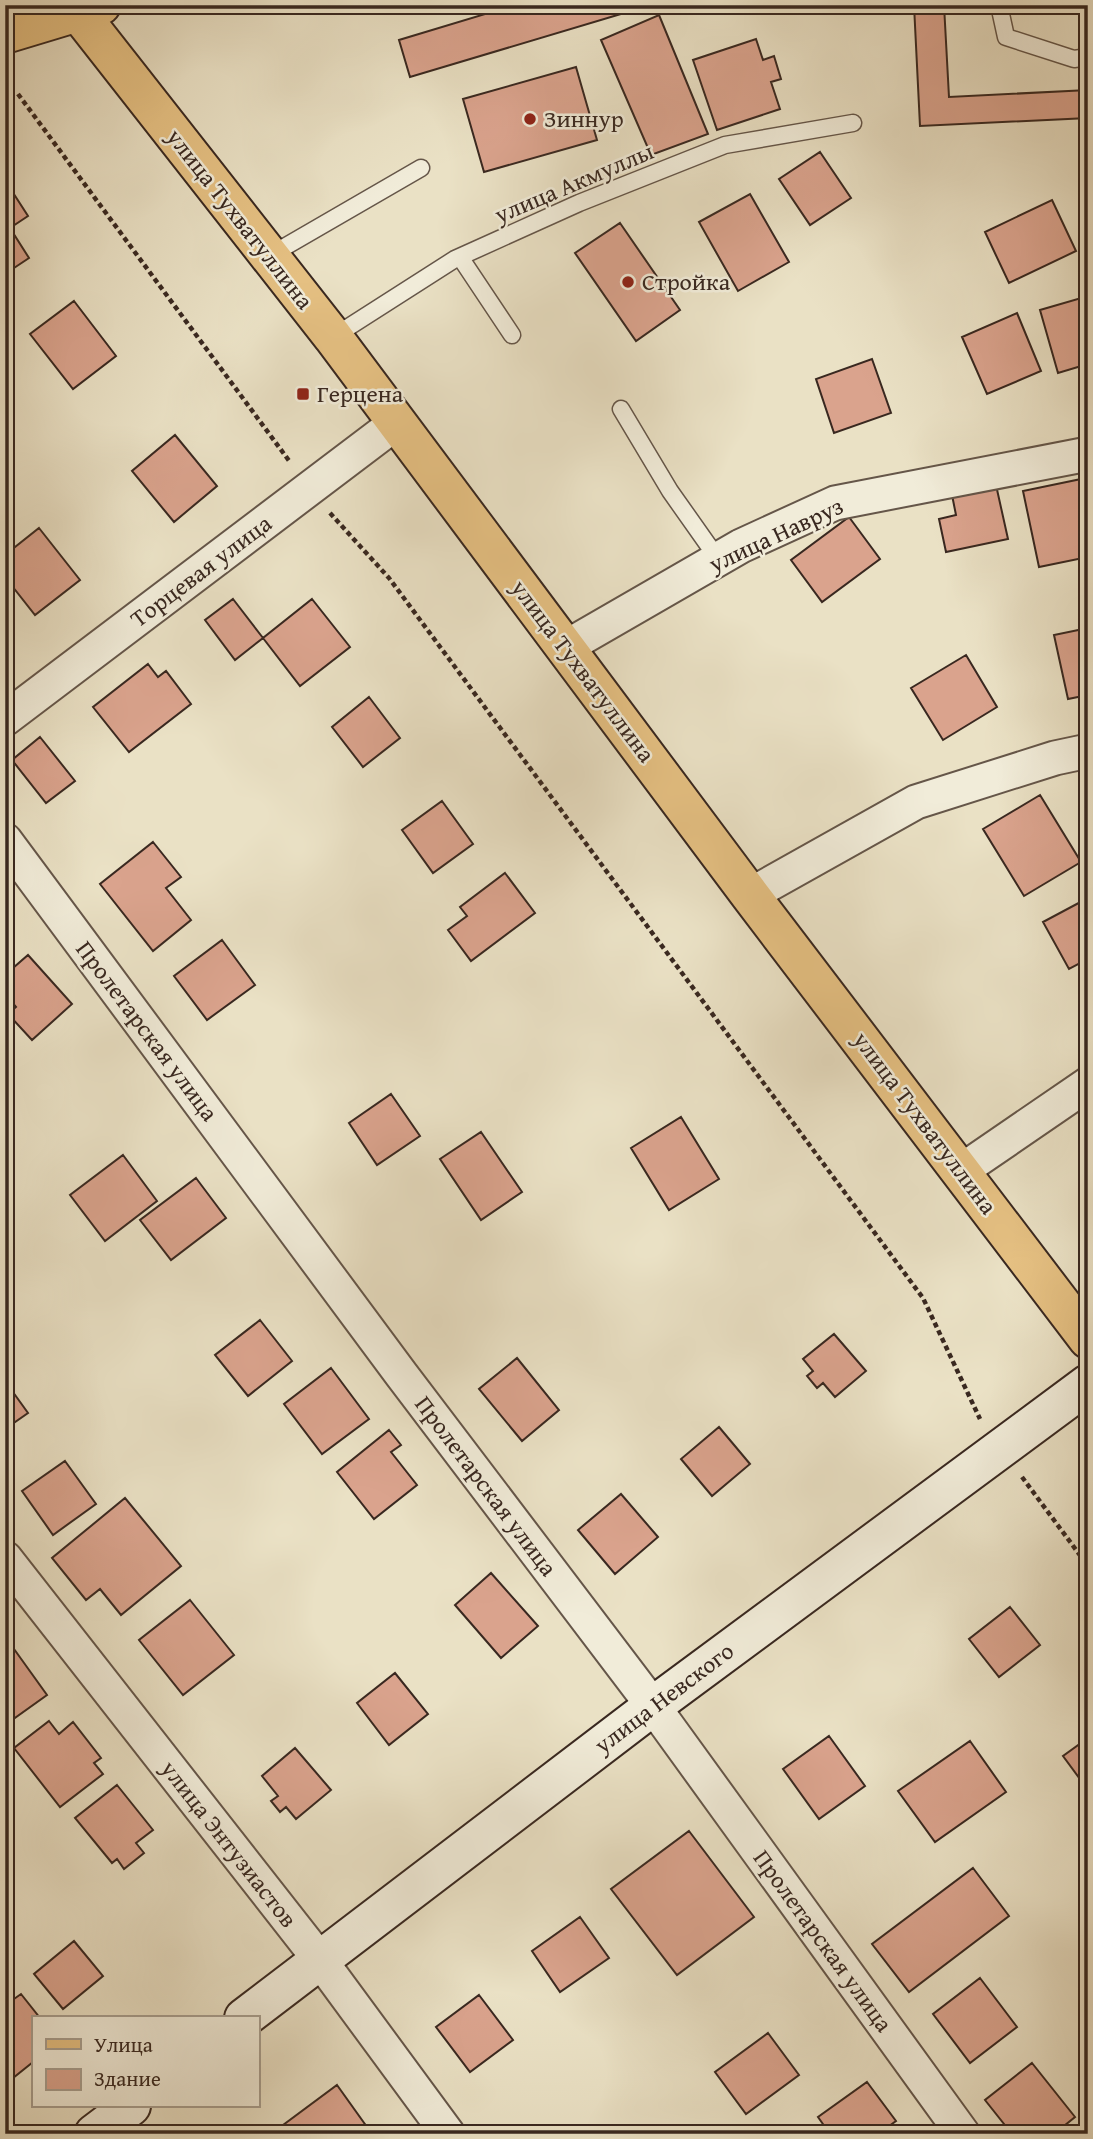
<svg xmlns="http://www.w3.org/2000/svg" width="1093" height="2139" font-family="'Gentium Book Plus',serif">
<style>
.building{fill:#daa38d;stroke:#392820;stroke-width:2}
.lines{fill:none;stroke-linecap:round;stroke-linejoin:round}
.lane-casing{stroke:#655649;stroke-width:19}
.street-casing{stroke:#655649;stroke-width:37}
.secondary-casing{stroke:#392820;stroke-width:42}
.primary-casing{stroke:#392820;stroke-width:42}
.path{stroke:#392820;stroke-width:4.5;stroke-dasharray:5 3.5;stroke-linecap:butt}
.lane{stroke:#f1ecd9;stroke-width:16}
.street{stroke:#f1ecd9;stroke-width:33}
.secondary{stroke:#f1ecd9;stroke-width:38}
.primary{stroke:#e5c082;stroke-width:38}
.poi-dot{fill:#8f2418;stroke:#f1ecd9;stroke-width:2.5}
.labels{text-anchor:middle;stroke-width:5;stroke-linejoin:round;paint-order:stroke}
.poi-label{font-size:24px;fill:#392820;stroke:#f1ecd9;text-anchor:start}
.street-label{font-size:24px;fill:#392820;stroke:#f1ecd9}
</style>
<rect width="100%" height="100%" fill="#eae1c5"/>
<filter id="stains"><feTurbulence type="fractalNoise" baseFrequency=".00286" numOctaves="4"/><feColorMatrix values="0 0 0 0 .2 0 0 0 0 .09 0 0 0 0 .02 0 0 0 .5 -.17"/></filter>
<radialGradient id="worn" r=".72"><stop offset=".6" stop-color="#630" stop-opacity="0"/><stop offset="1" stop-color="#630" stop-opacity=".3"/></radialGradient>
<path class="building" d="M 515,5 L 651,5 L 410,77 L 399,40 Z
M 914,5 L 944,5 L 949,97 L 1088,90 L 1088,118 L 920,126 Z
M 659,15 L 708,134 L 651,155 L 601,40 Z
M 756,39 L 763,60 L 774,56 L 781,79 L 771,82 L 780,109 L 717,130 L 693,60 Z
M 576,67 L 597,140 L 484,172 L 463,99 Z
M 820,152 L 851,198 L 810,225 L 779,179 Z
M 10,188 L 28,216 L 10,228 L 29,258 L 5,274 L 5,191 Z
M 750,194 L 789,262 L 738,291 L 699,222 Z
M 1052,200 L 1076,251 L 1009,283 L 985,232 Z
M 620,223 L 680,310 L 636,341 L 575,253 Z
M 1088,296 L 1088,364 L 1058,373 L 1040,310 Z
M 74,301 L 116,356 L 73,389 L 30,334 Z
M 1017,313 L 1041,371 L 987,394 L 962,337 Z
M 872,359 L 891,413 L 834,433 L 816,379 Z
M 175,435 L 217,486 L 174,522 L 132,471 Z
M 1086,478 L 1088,488 L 1088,557 L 1039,567 L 1023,491 Z
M 996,485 L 1008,539 L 946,552 L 939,519 L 956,515 L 952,495 Z
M 849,517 L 880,559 L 822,602 L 791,560 Z
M 39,528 L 80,580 L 35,615 L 5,577 L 5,555 Z
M 233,599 L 263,638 L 235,660 L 205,620 Z
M 312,599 L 350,647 L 300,686 L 263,638 Z
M 1088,628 L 1088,695 L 1068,699 L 1054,635 Z
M 966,655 L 997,707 L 943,740 L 911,688 Z
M 148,664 L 158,677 L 166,671 L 191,704 L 129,752 L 93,707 Z
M 369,697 L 400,738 L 363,767 L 332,727 Z
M 40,737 L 75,781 L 46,803 L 12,760 Z
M 1040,795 L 1081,862 L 1024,896 L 983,829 Z
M 442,801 L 473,844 L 433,873 L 402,830 Z
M 153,842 L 181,877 L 166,888 L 191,920 L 153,951 L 100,884 Z
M 505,873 L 535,913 L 471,961 L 448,930 L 467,916 L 460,907 Z
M 1088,898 L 1088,959 L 1069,969 L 1043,922 Z
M 222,940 L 255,985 L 207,1020 L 174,976 Z
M 28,955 L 72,1004 L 32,1040 L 8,1014 L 16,1007 L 5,994 L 5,975 Z
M 391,1094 L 420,1136 L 377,1165 L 349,1123 Z
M 681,1117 L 719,1179 L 669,1210 L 631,1148 Z
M 481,1132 L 522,1192 L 481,1220 L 440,1159 Z
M 123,1155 L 157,1201 L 105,1241 L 70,1195 Z
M 196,1178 L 226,1218 L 171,1260 L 140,1220 Z
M 260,1320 L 292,1361 L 248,1396 L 215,1355 Z
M 834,1334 L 866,1371 L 835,1397 L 823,1383 L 817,1388 L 807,1376 L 813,1371 L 803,1359 Z
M 517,1358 L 559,1410 L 522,1441 L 479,1389 Z
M 331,1368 L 369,1419 L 322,1454 L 284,1404 Z
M 5,1381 L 28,1413 L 5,1429 Z
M 719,1427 L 750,1464 L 712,1496 L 681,1459 Z
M 389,1430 L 401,1445 L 391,1452 L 417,1485 L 374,1519 L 337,1472 Z
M 65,1461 L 96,1504 L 53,1535 L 22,1491 Z
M 621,1494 L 658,1537 L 615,1574 L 578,1530 Z
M 125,1498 L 181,1566 L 121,1615 L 100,1589 L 86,1600 L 52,1558 Z
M 491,1573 L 538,1626 L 501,1658 L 455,1605 Z
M 190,1600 L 234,1655 L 183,1695 L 139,1640 Z
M 1010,1607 L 1040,1645 L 999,1677 L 969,1639 Z
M 9,1642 L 47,1695 L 5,1725 L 5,1644 Z
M 395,1673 L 428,1714 L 389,1745 L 357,1703 Z
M 49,1721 L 59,1734 L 73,1722 L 101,1758 L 94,1763 L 103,1774 L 60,1807 L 14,1748 Z
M 829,1736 L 865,1786 L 819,1819 L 783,1769 Z
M 1088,1738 L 1088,1790 L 1063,1756 Z
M 970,1741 L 1006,1792 L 935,1842 L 898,1791 Z
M 295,1748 L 331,1790 L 296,1819 L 286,1807 L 280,1812 L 271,1801 L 278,1796 L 262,1776 Z
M 117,1785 L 153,1830 L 136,1843 L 144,1853 L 124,1869 L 117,1859 L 112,1863 L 75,1818 Z
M 689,1831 L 754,1917 L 677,1975 L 611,1889 Z
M 973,1868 L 1009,1916 L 909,1992 L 872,1944 Z
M 580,1917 L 609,1958 L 560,1992 L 532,1951 Z
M 74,1941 L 103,1976 L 63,2009 L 34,1974 Z
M 980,1978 L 1017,2027 L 970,2063 L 933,2014 Z
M 8,1992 L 14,1999 L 21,1994 L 40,2018 L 33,2018 L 33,2062 L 13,2078 L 5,2067 L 5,1994 Z
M 479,1995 L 513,2040 L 470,2072 L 436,2027 Z
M 768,2033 L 799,2075 L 746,2114 L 715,2072 Z
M 1032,2063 L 1075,2117 L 1054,2134 L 1012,2134 L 985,2100 Z
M 867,2082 L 896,2121 L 878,2134 L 830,2134 L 818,2117 Z
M 337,2085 L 372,2134 L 277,2134 L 275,2131 Z"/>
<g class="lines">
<g class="lane-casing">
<path id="lane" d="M 999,5 L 1006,37 L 1074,59 L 1088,57
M 269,256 L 421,168
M 460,257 L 512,335
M 333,337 L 455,259 L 579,203 L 725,145 L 853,123
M 621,409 L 670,491 L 718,559"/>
</g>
<g class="street-casing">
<path id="street" d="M 566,647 L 741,546 L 835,503 L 1088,454
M 5,719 L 396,423
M 5,840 L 401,1374 L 653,1706 L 963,2134
M 750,895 L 916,802 L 1055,758 L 1088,751
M 961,1171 L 1088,1084
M 5,1558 L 320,1960 L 448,2134"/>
</g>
<g class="secondary-casing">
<path id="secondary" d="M 244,2018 L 653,1706 L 1088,1384
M 94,2134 L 131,2106"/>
</g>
<g class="primary-casing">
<path id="primary" d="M 78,12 L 333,337 L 750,895 L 1088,1339
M 5,34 L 101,5"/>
</g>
<path class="path" d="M 18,94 L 290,462
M 330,513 L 389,578 L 923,1298 L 980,1419
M 1022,1477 L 1088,1566"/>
<use href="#lane" class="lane"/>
<use href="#street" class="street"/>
<use href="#secondary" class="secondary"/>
<use href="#primary" class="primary"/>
</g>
<g class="poi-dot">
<circle cx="530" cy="119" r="7"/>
<circle cx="628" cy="282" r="7"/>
<rect x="296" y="387" width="14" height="14" rx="3.5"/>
</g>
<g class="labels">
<g class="poi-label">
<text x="544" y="127">Зиннур</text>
<text x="642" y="290">Стройка</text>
<text x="317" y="402">Герцена</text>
</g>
<g class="street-label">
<text transform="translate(574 183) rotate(-23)" y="8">улица Акмуллы</text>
<text transform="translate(240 219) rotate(52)" y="8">улица Тухватуллина</text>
<text transform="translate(776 535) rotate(-25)" y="8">улица Навруз</text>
<text transform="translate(201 571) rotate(-37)" y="8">Торцевая улица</text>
<text transform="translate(583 671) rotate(53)" y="8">улица Тухватуллина</text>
<text transform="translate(147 1031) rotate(53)" y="8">Пролетарская улица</text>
<text transform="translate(925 1123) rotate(53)" y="8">улица Тухватуллина</text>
<text transform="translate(486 1486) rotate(53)" y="8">Пролетарская улица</text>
<text transform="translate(664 1698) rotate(-37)" y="8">улица Невского</text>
<text transform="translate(229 1844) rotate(52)" y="8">улица Энтузиастов</text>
<text transform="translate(823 1941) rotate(54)" y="8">Пролетарская улица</text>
</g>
</g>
<rect width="1093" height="2139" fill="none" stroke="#eae1c5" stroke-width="28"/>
<rect x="7" y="7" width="1079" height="2125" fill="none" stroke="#392820" stroke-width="3.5"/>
<rect x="14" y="14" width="1065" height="2111" fill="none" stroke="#392820" stroke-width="2"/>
<rect x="32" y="2016" width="228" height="91" fill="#f1ecd9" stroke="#a79e8f" stroke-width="2"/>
<rect x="46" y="2039" width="35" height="10" fill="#e5c082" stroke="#a79e8f" stroke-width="2"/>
<text x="94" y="2052" font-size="21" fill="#392820">Улица</text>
<rect x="46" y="2069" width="35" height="21" fill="#daa38d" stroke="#a79e8f" stroke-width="2"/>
<text x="94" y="2086" font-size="21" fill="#392820">Здание</text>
<rect width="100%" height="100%" filter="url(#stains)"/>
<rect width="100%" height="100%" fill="url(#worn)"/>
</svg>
